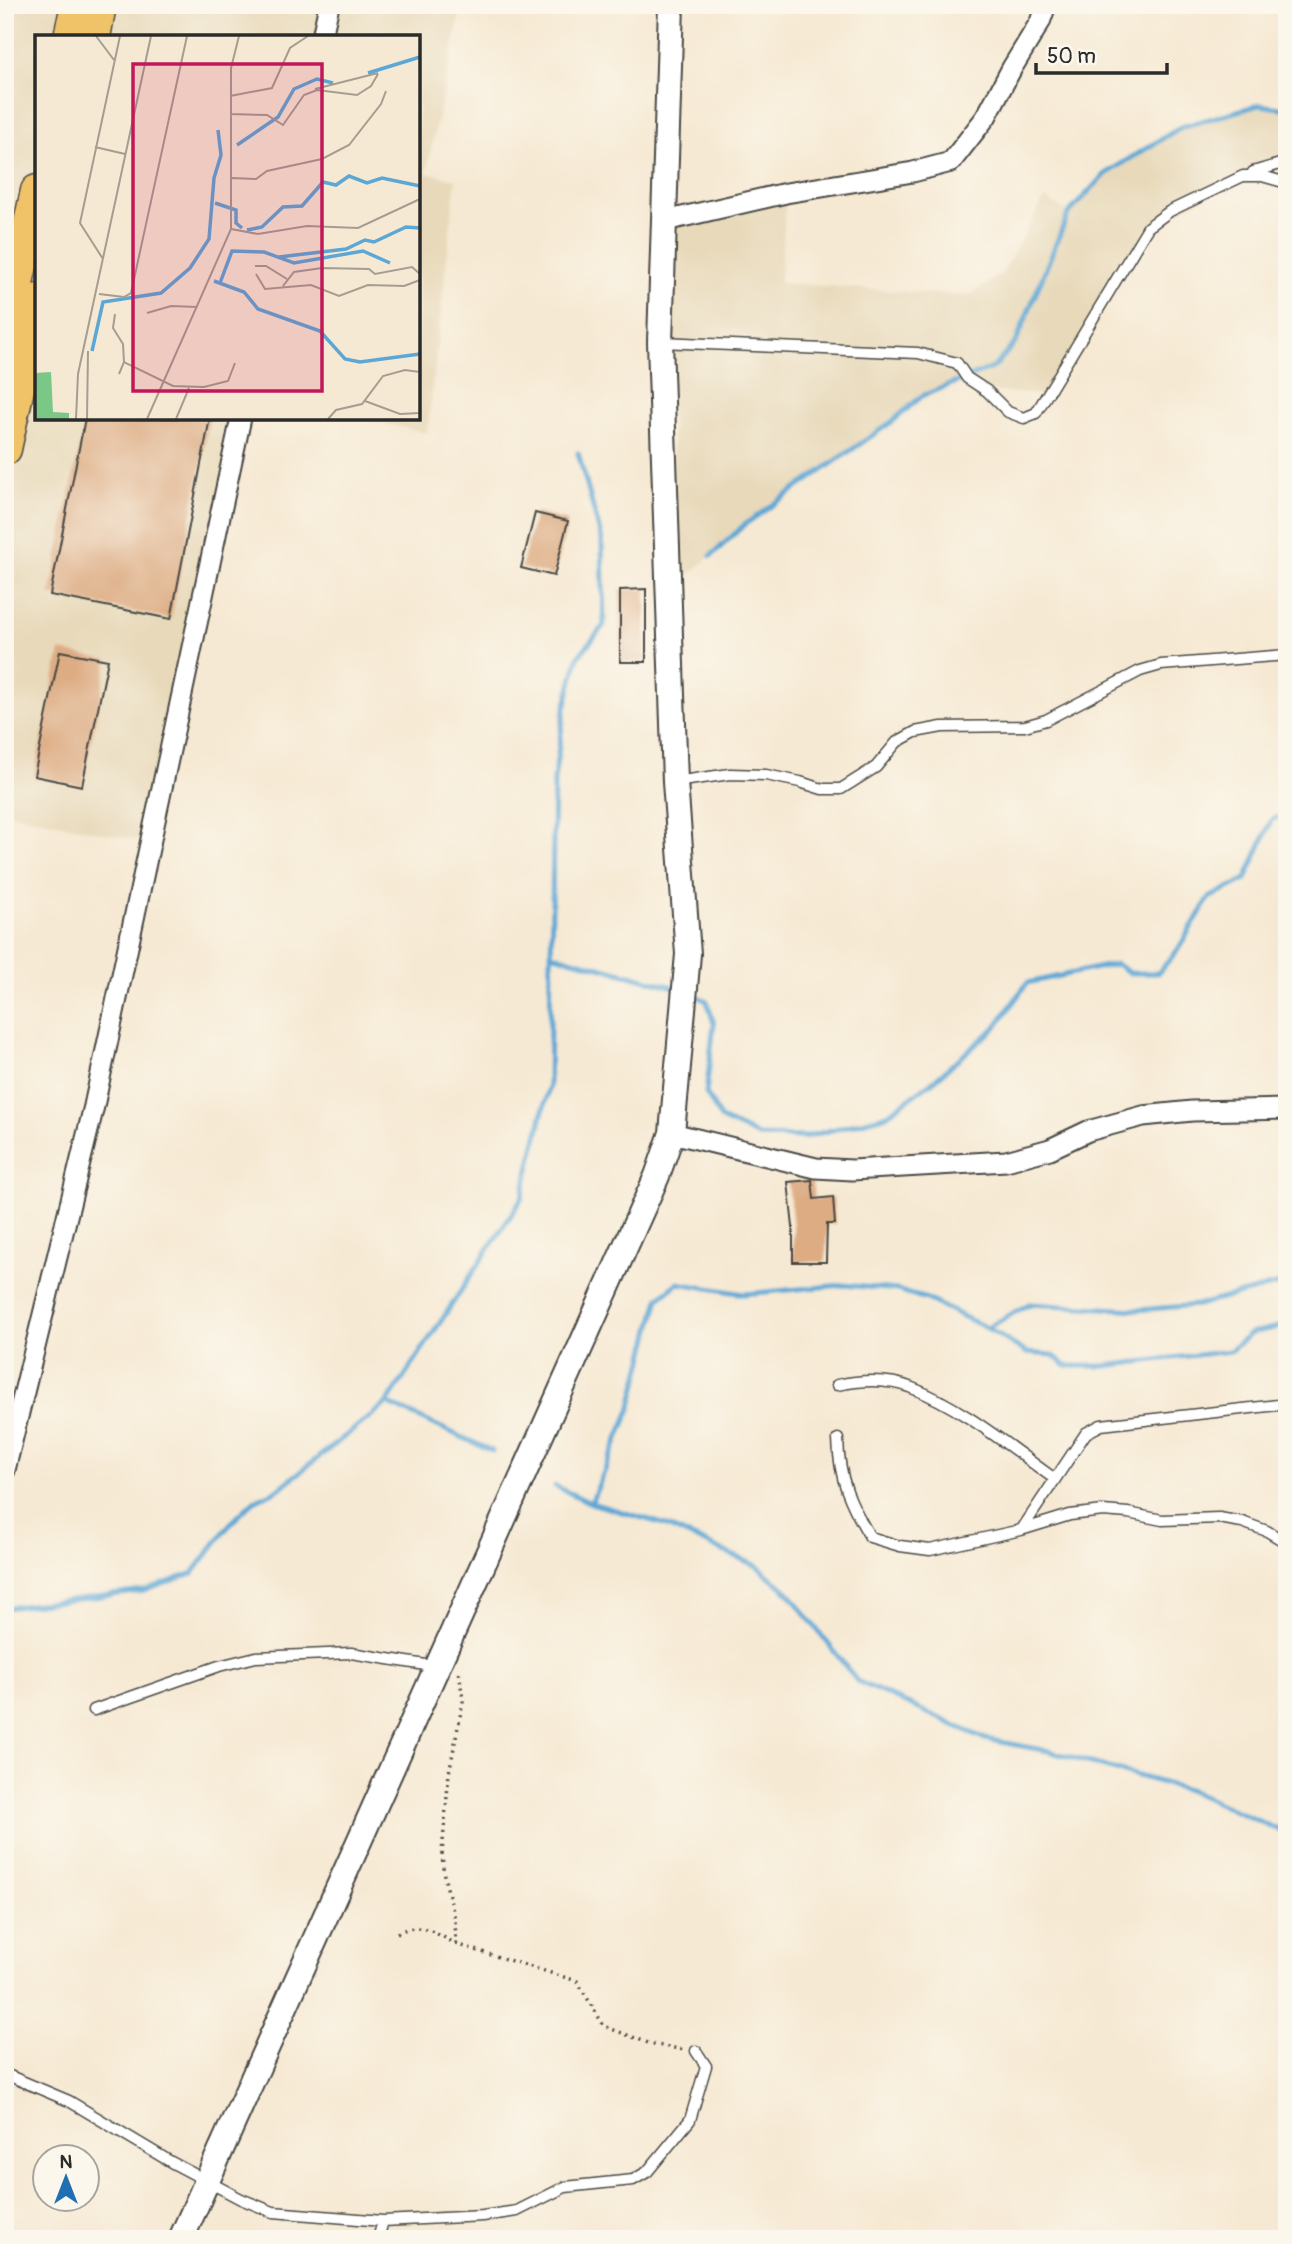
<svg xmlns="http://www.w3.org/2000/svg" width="1292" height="2244" font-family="Pangolin,sans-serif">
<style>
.built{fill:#e8d9ba}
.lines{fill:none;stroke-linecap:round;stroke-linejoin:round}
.stream{stroke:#5da7d5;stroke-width:5}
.building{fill:#ddac83}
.service-casing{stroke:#494844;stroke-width:13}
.minor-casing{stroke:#494844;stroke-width:23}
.tertiary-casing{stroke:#494844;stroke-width:28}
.trunk-casing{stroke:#494844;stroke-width:35}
.path{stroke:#494844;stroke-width:3.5;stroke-dasharray:2 5;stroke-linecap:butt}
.service{stroke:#fff;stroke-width:10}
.minor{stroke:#fff;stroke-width:19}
.tertiary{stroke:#fff;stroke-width:24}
.trunk{stroke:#f1c369;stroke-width:32}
.inset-river{fill:none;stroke:#5da7d5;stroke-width:3.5}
.inset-road{fill:none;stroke:#a59d90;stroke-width:2}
.view{fill:#c2185b;fill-opacity:0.15;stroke:#c2185b;stroke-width:3.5}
.inset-edge{fill:none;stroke:#2b2b2b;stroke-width:3.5}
</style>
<rect width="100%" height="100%" fill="#fbf7ec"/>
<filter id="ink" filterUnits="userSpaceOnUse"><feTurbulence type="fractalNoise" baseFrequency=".0143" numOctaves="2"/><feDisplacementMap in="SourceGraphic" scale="14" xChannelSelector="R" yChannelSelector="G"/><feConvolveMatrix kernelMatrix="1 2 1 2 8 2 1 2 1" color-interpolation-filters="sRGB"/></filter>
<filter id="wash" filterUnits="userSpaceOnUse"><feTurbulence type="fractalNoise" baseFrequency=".00686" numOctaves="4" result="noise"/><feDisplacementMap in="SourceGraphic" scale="28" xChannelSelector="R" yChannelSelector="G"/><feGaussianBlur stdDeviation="1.57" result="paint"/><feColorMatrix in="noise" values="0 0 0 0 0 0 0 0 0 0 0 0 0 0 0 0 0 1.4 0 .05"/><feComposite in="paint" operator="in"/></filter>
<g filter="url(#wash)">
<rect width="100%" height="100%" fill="#f6e9d3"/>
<path class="built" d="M 5,5 L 462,5 L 426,173 L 456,179 L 427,433 L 362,418 L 418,418 L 418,37 L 37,37 L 37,418 L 241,418 L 150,843 L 5,812 Z
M 1259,105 L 1287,109 L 1287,162 L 1243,176 L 1149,227 L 1046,395 L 987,391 L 967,378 L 922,396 L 893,421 L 744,525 L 677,586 L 665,221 L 786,193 L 780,283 L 968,296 L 1002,273 L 1045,198 L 1068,213 L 1105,174 L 1181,127 Z"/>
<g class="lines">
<path class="stream" d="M 711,556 L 744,525 L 893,421 L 922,396 L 994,367 L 1016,342 L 1068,214 L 1105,174 L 1181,127 L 1259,105 L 1287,109
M 551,954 L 678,988
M 690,993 L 707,1001 L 714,1024 L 706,1093 L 721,1119 L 758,1136 L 805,1137 L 885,1116 L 932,1082 L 995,1028 L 1027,983 L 1116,964 L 1130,973 L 1158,973 L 1177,951 L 1209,898 L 1246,879 L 1272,819 L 1287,815
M 987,1328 L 1029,1304 L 1138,1310 L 1198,1305 L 1287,1282
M 387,1403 L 492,1451
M 555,1486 L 591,1503 L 660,1523 L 757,1566 L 789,1593 L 857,1681 L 985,1739 L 1048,1751 L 1188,1790 L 1279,1830 L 1287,1840
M 591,1503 L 630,1410 L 659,1298 L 678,1283 L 744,1294 L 843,1285 L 897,1290 L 927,1299 L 987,1328 L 1027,1353 L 1053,1355 L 1066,1366 L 1105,1366 L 1230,1351 L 1251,1333 L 1287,1325
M 5,1608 L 144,1591 L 193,1573 L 230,1524 L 254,1501 L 276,1491 L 387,1403 L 522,1198 L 549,1086 L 554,780 L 564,712 L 578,657 L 604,625 L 602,540 L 578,453"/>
</g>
<g id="blocks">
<path class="building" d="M 85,418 L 210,418 L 171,619 L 50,595 Z
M 535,513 L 568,521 L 554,576 L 521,568 Z
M 646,589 L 646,662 L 620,662 L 620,590 Z
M 60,651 L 108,660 L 82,786 L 34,776 Z
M 812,1180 L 814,1199 L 833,1197 L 835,1224 L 827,1224 L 826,1262 L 793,1262 L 793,1227 L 788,1182 Z"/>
</g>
</g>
<g filter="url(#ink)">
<use href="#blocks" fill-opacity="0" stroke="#494844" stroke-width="2"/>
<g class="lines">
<g class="service-casing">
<path id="service" d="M 1253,172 L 1287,162
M 661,342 L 918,353 L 957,363 L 967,378 L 987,391 L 1008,412 L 1024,418 L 1036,413 L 1148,227 L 1170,211 L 1243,176 L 1262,176 L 1287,183
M 675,782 L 730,774 L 766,775 L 800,782 L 822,789 L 841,789 L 876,767 L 897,742 L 915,732 L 942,727 L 1025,726 L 1046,720 L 1140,671 L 1161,665 L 1287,655
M 837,1385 C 861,1380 889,1379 912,1388 C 962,1407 1011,1448 1055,1479
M 838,1439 C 839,1480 850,1503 870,1537 L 900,1546 L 930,1550 L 1021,1530 L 1070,1515 L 1103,1511 L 1128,1513 L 1162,1520 L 1219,1518 L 1242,1522 L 1267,1531 L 1287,1543
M 1022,1529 L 1086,1433 L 1101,1425 L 1287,1404
M 94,1710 L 219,1666 L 256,1657 L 351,1653 L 438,1667
M 5,2074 L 69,2101 L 171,2162 L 241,2199 L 273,2212 L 383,2221 L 483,2216 L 517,2211 L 565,2187 L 633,2180 L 647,2172 L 690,2120 L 706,2066 L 696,2051
M 378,2239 L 383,2221"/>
</g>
<g class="minor-casing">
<path id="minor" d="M 322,37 L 329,5
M 665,221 L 786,193 L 913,172 L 951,162 L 986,117 L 1012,68 L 1040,22 L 1046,5
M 672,1133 L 816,1168 L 852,1170 L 1006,1161 L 1050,1149 L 1088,1131 L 1143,1116 L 1192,1111 L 1287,1109
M 5,1470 L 94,1106 L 241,418"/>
</g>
<g class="tertiary-casing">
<path id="tertiary" d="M 181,2239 L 657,1176 L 672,1133 L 688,954 L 675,782 L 660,342 L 671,5"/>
</g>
<g class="trunk-casing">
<path id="trunk" d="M 70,37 L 77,5
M 94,37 L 100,5
M 5,339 L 37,191
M 5,449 L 37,300"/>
</g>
<path class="path" d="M 397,1933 C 421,1921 435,1933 456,1944 L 455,1919 L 444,1876 L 442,1853 L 449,1773 L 463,1701 L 459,1670
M 456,1944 L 577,1981 L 604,2026 L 651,2044 L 685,2050"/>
<use href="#service" class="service"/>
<use href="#minor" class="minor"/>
<use href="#tertiary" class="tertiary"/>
<use href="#trunk" class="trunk"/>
</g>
</g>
<g transform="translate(35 35)">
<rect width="385" height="385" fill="#f6e9d3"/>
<path d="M 16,337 L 18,377 L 34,378 L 34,384 L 0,384 L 0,338 Z" fill="#7bc785"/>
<path class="inset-river" d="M 333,38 L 385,22M 202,110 L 243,82 L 259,54 L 282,44 L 298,48M 180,168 L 201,175 L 201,188 L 207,193M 212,195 L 227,192 L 248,172 L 267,171 L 288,147 L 301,150 L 314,141 L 332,148 L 347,143 L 385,151M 244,222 L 311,214 L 330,205 L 339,207 L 371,192 L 385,193M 179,246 L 209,257 L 223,274 L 285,296 L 310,324 L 325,327 L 385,319M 185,248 L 197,216 L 229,217 L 259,228 L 328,216 L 355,228M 57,316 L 68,267 L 126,258 L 155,233 L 174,204 L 179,143 L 186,120 L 183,95"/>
<path class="inset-road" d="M 61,1 L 79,25M 280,54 L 343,38M 195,61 L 237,53 L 255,13 L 273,1M 195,79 L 232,80 L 248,90 L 269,60 L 282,55 L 322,60 L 336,51 L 343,39M 60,112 L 90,119M 197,143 L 221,144 L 232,136 L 287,124 L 314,110 L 346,69 L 351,56M 196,194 L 223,199 L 272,191 L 323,193 L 385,164M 68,224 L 45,188 L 85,1M 220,231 L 231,231 L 252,244M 221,239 L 230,254 L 276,250 L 304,261 L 333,250 L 369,251 L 385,245M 248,251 L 259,237 L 287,233 L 334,234 L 340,239 L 377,232 L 385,239M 64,259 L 89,262 L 96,258 L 152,1M 112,278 L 136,271 L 162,272M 80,279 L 78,293 L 88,309 L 89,327M 84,339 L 89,327 L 138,351 L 169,352 L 193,346 L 200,328M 330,366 L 365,379 L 385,378M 41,384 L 43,339 L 116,1M 52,384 L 53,316M 112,384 L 196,194 L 196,33 L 204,1M 141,384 L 154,353M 293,384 L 301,375 L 327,369 L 348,341 L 370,335 L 385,337"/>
<path class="view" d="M 98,29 L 287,29 L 287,356 L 98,356 Z"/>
<rect width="385" height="385" class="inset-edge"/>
</g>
<rect width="1292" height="2244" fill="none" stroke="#fbf7ec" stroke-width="28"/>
<g transform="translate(66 2178)"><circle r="33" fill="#fbf7ec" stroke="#a8a59f" stroke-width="2"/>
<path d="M0-5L12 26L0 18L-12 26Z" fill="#1f6fb2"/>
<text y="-10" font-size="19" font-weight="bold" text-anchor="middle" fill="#2b2b2b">N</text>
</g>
<path d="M1036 63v10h131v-10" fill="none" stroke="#2b2b2b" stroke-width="3.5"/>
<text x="1047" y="63" font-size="21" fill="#2b2b2b" stroke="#fbf7ec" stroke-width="5" paint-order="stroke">50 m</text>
</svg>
